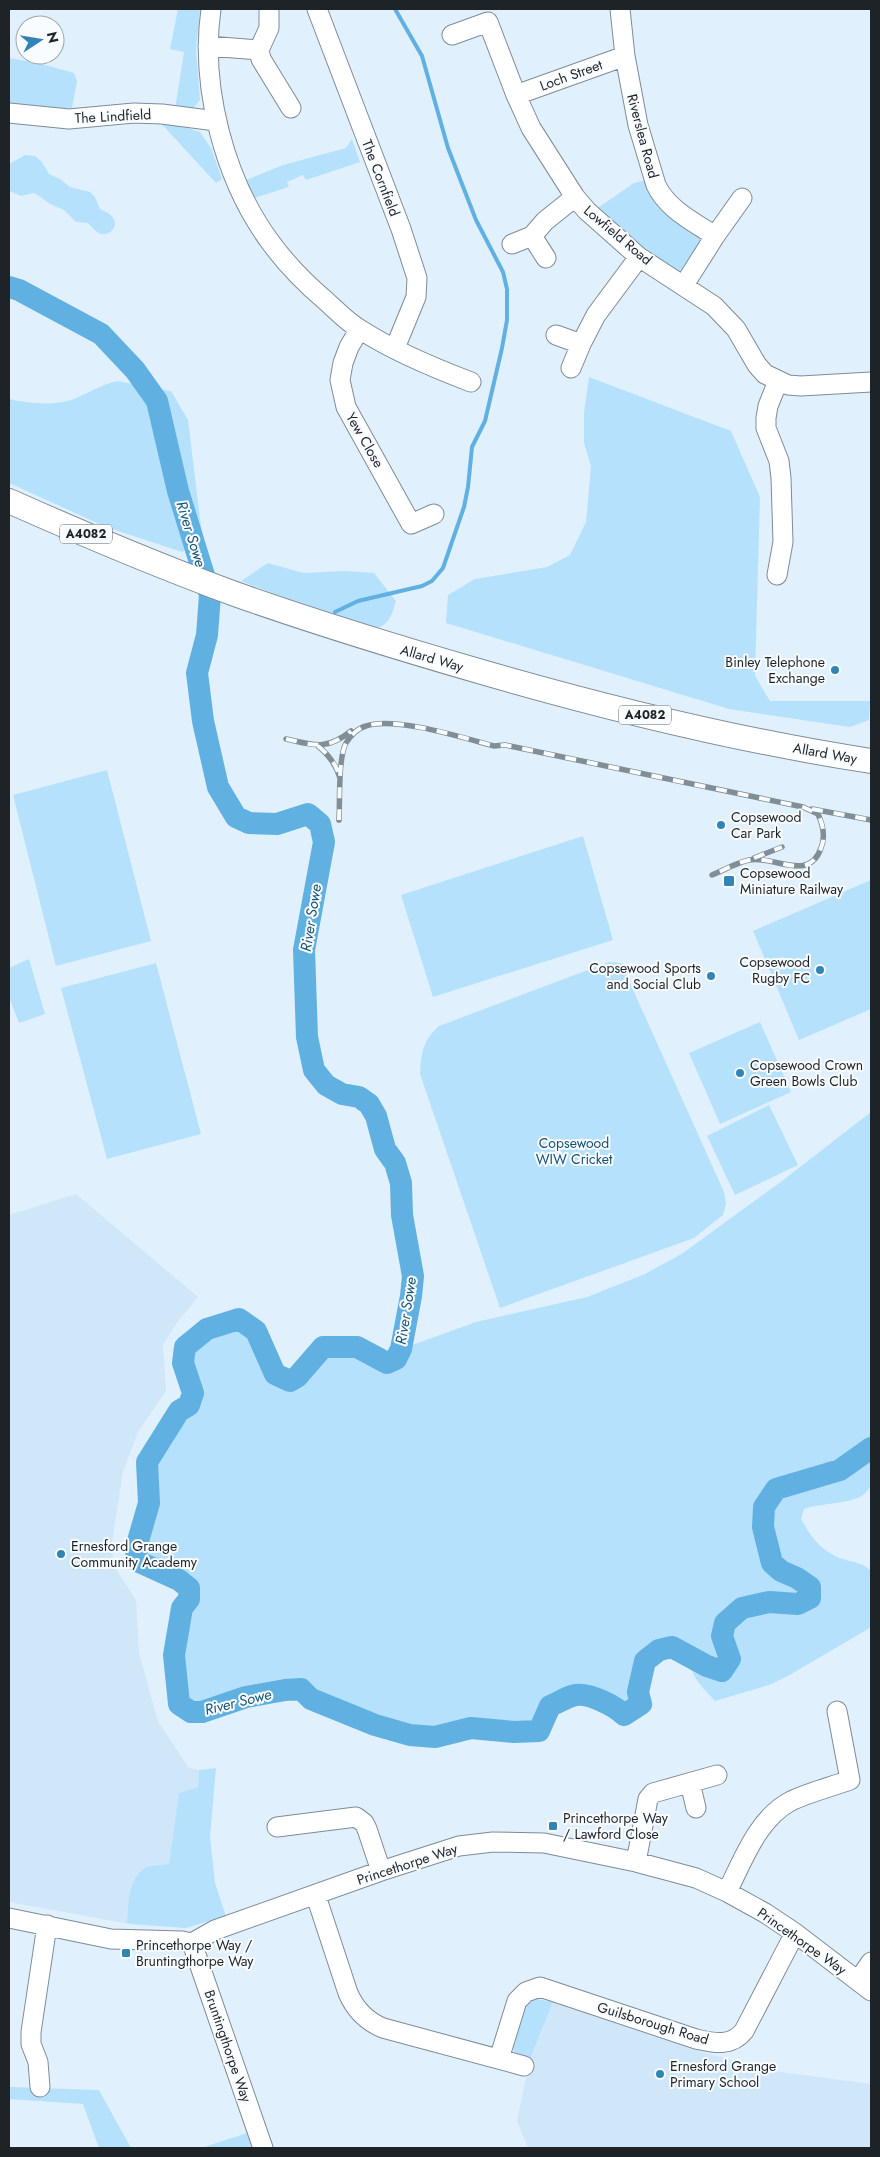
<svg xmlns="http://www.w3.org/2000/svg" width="880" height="2157" font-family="Jost,sans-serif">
<rect width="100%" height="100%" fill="#e0f1fd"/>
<path fill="#cfe7f8" d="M76 1194 198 1297 176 1324 163 1345 166 1391 138 1432 123 1472 112 1542 113 1565 136 1600 139 1653 158 1721 188 1767 199 1770 186 1928 135 1925 9 1902V1215Z
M553 2002 701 2052 781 2072 871 2084V2148H528L517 2121 530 2059Z"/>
<path fill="#b6e1fd" d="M178 9H200L196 50 200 100 190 112 175 109 184 52 170 49Z
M9 58 38 63 74 73 77 81 72 108 58 109 9 105Z
M156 118 200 132 211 148 222 179 216 183Z
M352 139 360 162 306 180 303 175 287 182 289 187 254 198 246 180 283 165 346 148Z
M25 155 35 156 42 162 49 174 60 179 70 187 90 192 95 197 100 209C129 220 109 241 97 232 94 230 91 226 88 223L76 222 64 210 50 204 39 196 34 193 21 196 10 191 9 164Z
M646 180 659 207 701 240 679 273 642 250 596 209 634 183Z
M589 377 731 431 760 497 755 676 770 701H870L869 720 850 727 729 709 446 623 448 595 475 579 547 567 570 555 586 522 591 466 584 443V413Z
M117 381 171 391 188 420 203 543 182 552 106 527 9 483V399C26 403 53 406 71 400 87 394 100 385 117 381Z
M268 563 303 573 345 571 374 573 396 601C390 621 387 628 366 630L241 581Z
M107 770 151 941 56 966 13 795Z
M583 836 613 940 433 997 401 895Z
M871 880V1009L799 1040 753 931Z
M29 959 45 1014 19 1023 9 997V968Z
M609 962 621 963 724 1192 726 1204 723 1215 694 1238 500 1308 420 1074C421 1053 423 1040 439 1026Z
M156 963 201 1134 107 1159 61 988Z
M760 1022 791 1092 720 1124 689 1053Z
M769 1105 798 1165 735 1195 707 1136Z
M871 1112V1486C869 1488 866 1493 863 1495 851 1504 820 1503 804 1509L801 1519C810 1535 818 1547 835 1556 847 1562 862 1561 871 1571V1626L868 1629 788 1676 769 1685 715 1701C708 1693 700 1686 695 1677 690 1668 688 1656 679 1651 669 1644 650 1651 645 1662 639 1673 638 1691 641 1704L624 1715C615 1706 590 1693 576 1695 568 1696 558 1703 550 1706L539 1731 514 1732 471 1728 435 1737 410 1735 375 1725 311 1699 300 1689 285 1690 246 1697 202 1712H191L179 1704 174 1655 182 1608 189 1599V1588L179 1580 137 1561 136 1548 148 1505 147 1462 179 1411 189 1405 193 1393 183 1363 185 1347 207 1329 239 1319 256 1331 275 1373 290 1381 297 1377 323 1347H357L387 1363 396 1359 401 1349 476 1322 587 1297 645 1274 683 1253 782 1181Z
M216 1768 210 1837 215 1883 226 1916 186 1928 127 1923C129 1904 127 1880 145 1868 151 1865 162 1865 169 1864L179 1793 198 1787 199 1770Z
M537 1999 553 2002 530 2059 516 2058 512 2044 527 2002Z
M9 2087 99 2090 131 2148H99L83 2104 9 2099Z
M247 2133 253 2148H201Z"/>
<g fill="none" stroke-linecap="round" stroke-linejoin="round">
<path stroke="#61b0e2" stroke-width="4" d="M335 612 358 601 422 586 432 581 443 568 464 507 468 487 472 447 485 421 502 348 507 320V289L503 272 476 220 448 148 422 56 395 9"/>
<path stroke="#61b0e2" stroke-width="22" d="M9 287 19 290 101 334 135 370 157 401 178 491 210 595 207 635 197 673 203 721 218 787 236 817 249 823 277 824 308 814 320 824 324 842 304 950 307 1037 314 1070 326 1085 342 1094 359 1097 369 1104 376 1116 385 1149 395 1163 401 1183 402 1215 413 1276 411 1296 401 1349 396 1359 387 1363 357 1347H323L297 1377 290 1381 275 1374 256 1331 239 1319 207 1329 185 1347 183 1363 193 1393 189 1405 179 1411 147 1462 149 1503 136 1548 137 1561 179 1580 189 1588V1599L182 1608 174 1655 179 1704 191 1712H202L246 1697 285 1690 301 1689 311 1699 375 1725 410 1735 435 1737 471 1728 514 1732 539 1731 550 1706C558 1703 568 1696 576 1695 590 1693 615 1706 624 1715L641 1704 638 1692 645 1661 659 1650 672 1647 707 1666 722 1671 730 1659 722 1636 725 1623 742 1608 769 1602 798 1604 810 1598V1587L797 1578 781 1571 772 1563 763 1527 764 1507 776 1489 840 1470 871 1448"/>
<g stroke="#7d8c97" stroke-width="21">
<path id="minor" d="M211 9C200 86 224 180 271 243 287 265 306 284 326 301 337 311 348 323 361 330 395 352 434 368 471 382
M317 9 401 229 417 278 416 297 395 348
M620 9 625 56 638 125 656 185C667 209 694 222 715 236
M269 11V28L259 50 261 59 291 108
M452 35 488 22 516 95 531 128 575 197 587 211 639 257 714 306 736 329 757 365 765 374 788 385 801 386 871 382
M208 46 259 50
M516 95 625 56
M9 113 69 119 134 113 162 114 216 121
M532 236 546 258
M512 244 532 236 545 221 575 197
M684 285 715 236 742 198
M359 330 349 347 343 363 340 380 346 407 411 524 434 514
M556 335 581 344
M571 368 581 344 596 315 639 257
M777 575 783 542 781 478 779 461 766 428V418L768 406 778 381
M690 1783 696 1808
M277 1827 356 1817 364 1823 367 1829 381 1871
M636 1862 648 1799 653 1793 717 1775
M727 1892C743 1860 758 1818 791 1801 810 1792 831 1787 850 1780L837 1711
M316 1896 348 1993C355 2009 366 2021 383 2028L524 2066
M9 1918 111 1939 182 1941 192 1943 215 1930 381 1871 459 1846 493 1842 544 1843 636 1862 696 1878 727 1892 765 1913 795 1933 871 1991
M192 1943 263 2148
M858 1981 871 1962
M499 2059 517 2001 526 1992 540 1987 696 2039C714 2043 731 2047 744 2031L795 1933
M40 2087 38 2062 31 2044V2032L47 1925"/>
</g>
<g stroke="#7d8c97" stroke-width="26">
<path id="major" d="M9 501C83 534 159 566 235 594 317 623 399 648 482 672 610 709 740 741 871 761"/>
</g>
<use href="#minor" stroke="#fff" stroke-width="19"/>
<use href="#major" stroke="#fff" stroke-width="24"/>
<g stroke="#828e96" stroke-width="5.5">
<path id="rail" d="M286 739C314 745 326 751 351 731
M318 746C329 755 336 764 340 778
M812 809 871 820
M339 820C340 802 338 758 346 743 350 736 358 728 366 726 395 716 464 738 494 746L505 745 803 807 818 814C823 825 826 836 821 848 809 883 774 855 749 860 736 863 724 870 712 875
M754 858 782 847"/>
</g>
<use href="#rail" stroke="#f9fcff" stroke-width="4" stroke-dasharray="11" stroke-linecap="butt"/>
</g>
<g fill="#3185b5" stroke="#f9fcff" stroke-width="2">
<circle cx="835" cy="670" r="5"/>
<circle cx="721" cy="825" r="5"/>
<rect x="723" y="875" width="12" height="12" rx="2.5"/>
<circle cx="820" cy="970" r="5"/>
<circle cx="711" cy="976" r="5"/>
<circle cx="740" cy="1073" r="5"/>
<circle cx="61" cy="1554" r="5"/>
<rect x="548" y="1821" width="10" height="10" rx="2.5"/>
<rect x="121" y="1948" width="10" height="10" rx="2.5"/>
<circle cx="660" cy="2074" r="5"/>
</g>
<g text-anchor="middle" stroke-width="4" stroke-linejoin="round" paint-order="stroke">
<g fill="#f9fcff" stroke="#5f6468" stroke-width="1">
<rect x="60" y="524.5" width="52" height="19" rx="4"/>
<rect x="619" y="705.5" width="52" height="19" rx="4"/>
</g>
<g font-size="12" font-weight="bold" fill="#1d2327">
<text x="86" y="538">A4082</text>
<text x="645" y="719">A4082</text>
</g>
<g font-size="14" fill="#1d2327" stroke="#f9fcff">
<text transform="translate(571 75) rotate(-20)" y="5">Loch Street</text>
<text transform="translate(113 116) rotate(-3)" y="5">The Lindfield</text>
<text transform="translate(643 136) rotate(75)" y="5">Riverslea Road</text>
<text transform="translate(381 178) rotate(69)" y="5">The Cornfield</text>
<text transform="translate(618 235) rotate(40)" y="5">Lowfield Road</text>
<text transform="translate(365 440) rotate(60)" y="5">Yew Close</text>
<text transform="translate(432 658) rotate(16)" y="5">Allard Way</text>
<text transform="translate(825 753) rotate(10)" y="5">Allard Way</text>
<text transform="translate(407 1864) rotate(-18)" y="5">Princethorpe Way</text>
<text transform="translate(802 1941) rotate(35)" y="5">Princethorpe Way</text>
<text transform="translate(653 2023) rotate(17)" y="5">Guilsborough Road</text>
<text transform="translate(228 2046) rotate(71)" y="5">Bruntingthorpe Way</text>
</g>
<g font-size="14" fill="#1d2327" stroke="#f9fcff" text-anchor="start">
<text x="825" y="667" text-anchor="end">Binley Telephone<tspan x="825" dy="16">Exchange</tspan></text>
<text x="731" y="822">Copsewood<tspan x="731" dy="16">Car Park</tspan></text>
<text x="740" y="878">Copsewood<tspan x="740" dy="16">Miniature Railway</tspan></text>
<text x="810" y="967" text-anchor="end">Copsewood<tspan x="810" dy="16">Rugby FC</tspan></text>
<text x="701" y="973" text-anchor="end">Copsewood Sports<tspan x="701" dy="16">and Social Club</tspan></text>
<text x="750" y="1070">Copsewood Crown<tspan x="750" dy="16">Green Bowls Club</tspan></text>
<text x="71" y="1551">Ernesford Grange<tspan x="71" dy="16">Community Academy</tspan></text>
<text x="563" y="1823">Princethorpe Way<tspan x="563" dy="16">/ Lawford Close</tspan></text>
<text x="136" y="1950">Princethorpe Way /<tspan x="136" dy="16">Bruntingthorpe Way</tspan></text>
<text x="670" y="2071">Ernesford Grange<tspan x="670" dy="16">Primary School</tspan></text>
</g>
<g font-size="14" fill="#145173" stroke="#f9fcff">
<text x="574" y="1148">Copsewood<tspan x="574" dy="16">WIW Cricket</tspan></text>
</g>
<g font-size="15" font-style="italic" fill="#185476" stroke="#f9fcff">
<text transform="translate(191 534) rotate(73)" y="5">River Sowe</text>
<text transform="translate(311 918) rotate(-81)" y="5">River Sowe</text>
<text transform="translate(406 1311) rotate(-81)" y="5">River Sowe</text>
<text transform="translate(238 1702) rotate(-14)" y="5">River Sowe</text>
</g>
</g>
<rect width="880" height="2157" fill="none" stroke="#1d2327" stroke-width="20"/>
<g transform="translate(40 40) rotate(78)"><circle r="24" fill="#f9fcff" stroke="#a1a5a9"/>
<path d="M0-4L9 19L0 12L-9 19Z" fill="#3185b5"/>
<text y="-8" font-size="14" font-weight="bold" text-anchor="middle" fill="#1d2327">N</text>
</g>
</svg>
